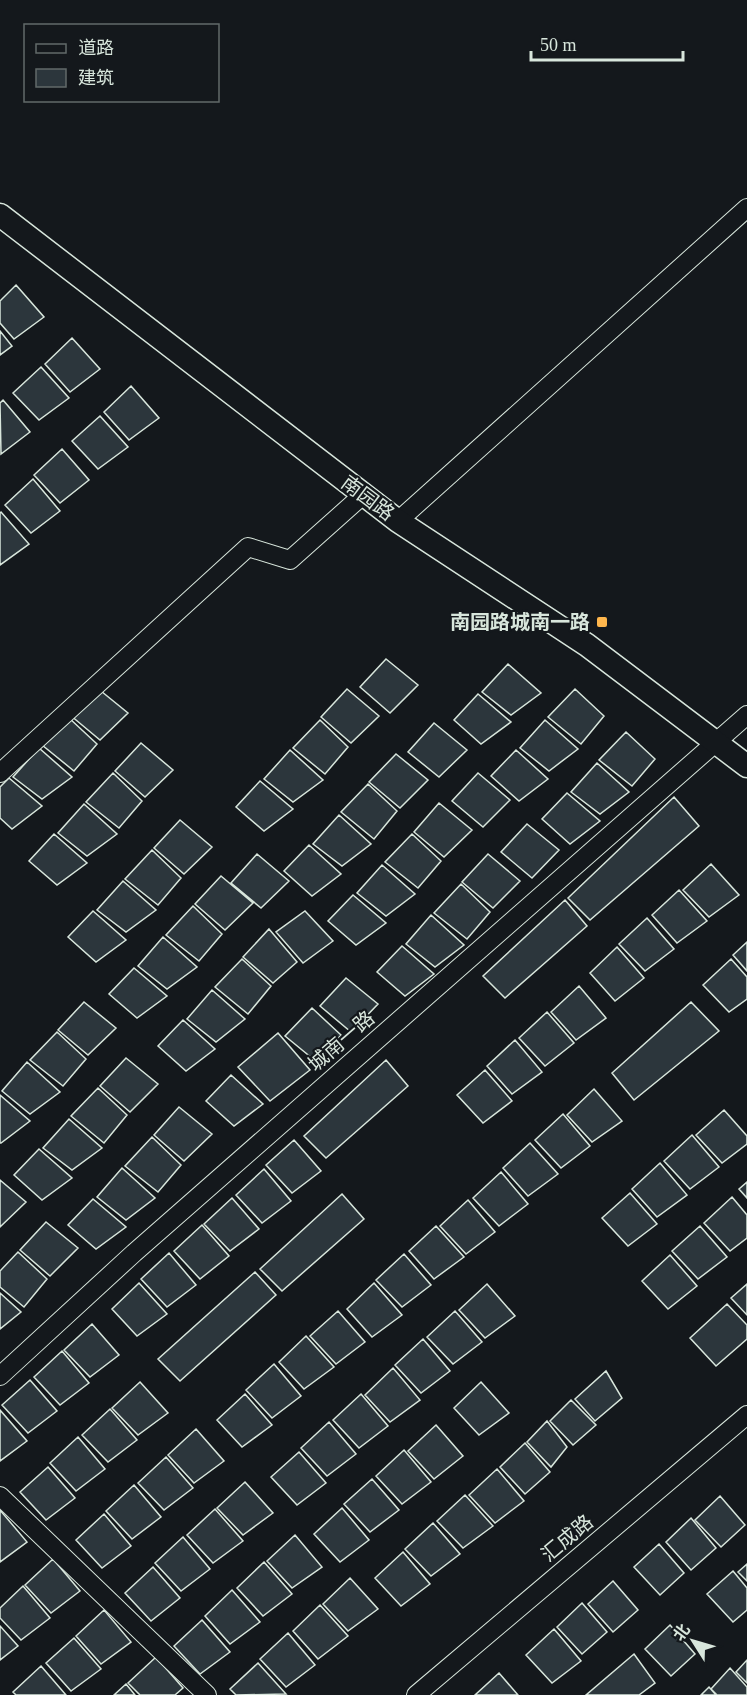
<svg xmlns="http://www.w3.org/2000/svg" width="747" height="1695" font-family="'Times New Roman','Noto Sans SC',serif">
<rect width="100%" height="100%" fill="#14181c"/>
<path fill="#2c363c" stroke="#d8e6dc" stroke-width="1.5" d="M16 285 44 317 14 339 0 323V301Z
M0 331 12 346 0 355Z
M72 338 100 369 70 392 45 364Z
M41 367 69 398 39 420 13 393Z
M131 386 159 418 129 440 104 412Z
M3 400 30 432 1 454 0 403Z
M100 416 128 447 98 469 72 441Z
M62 449 89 480 60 503 34 475Z
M33 479 60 511 31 533 5 505Z
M1 512 29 544 0 565V513Z
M386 659 418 685 390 713 360 687Z
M508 664 541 693 511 715 482 692Z
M96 687 128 713 100 740 70 715Z
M347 689 379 716 351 743 321 717Z
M575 689 604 716 581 744 548 717Z
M478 694 511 722 481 744 454 720Z
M68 717 97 744 74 771 42 745Z
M320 720 348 747 325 774 293 748Z
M545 720 578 749 549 771 520 748Z
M434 723 467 750 439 777 408 752Z
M626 732 655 759 632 786 599 760Z
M141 743 173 770 145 797 115 771Z
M39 748 72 777 42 799 13 777Z
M290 750 323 780 293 802 264 779Z
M516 750 548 779 519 801 491 776Z
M396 754 428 780 400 808 369 782Z
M597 763 629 792 600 814 571 792Z
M113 773 142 801 119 828 86 802Z
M478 773 510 800 483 827 452 801Z
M9 778 42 806 12 829 0 818V787Z
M260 781 293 809 264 831 236 807Z
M368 784 397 811 374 839 341 812Z
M567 793 600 821 570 844 542 819Z
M674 797 699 826 590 920 568 898Z
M439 803 472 830 444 857 414 832Z
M84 804 117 834 87 856 58 833Z
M339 815 371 844 342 866 313 844Z
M180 820 212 847 184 874 154 848Z
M527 824 559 850 532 878 501 852Z
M54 834 87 863 57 885 29 861Z
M412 834 441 861 418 888 385 862Z
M309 845 341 874 312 896 284 871Z
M152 850 181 878 158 905 125 879Z
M257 854 289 881 261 908 231 883Z
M488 854 520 881 493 908 462 882Z
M711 864 739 895 709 917 683 890Z
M382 865 415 894 386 916 357 893Z
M221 876 253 903 225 930 195 904Z
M123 881 156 910 126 932 97 910Z
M461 884 490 912 467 939 434 913Z
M679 890 707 921 677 943 652 915Z
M353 895 386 923 356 945 328 921Z
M565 900 587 926 505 998 483 976Z
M193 906 222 934 199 961 166 935Z
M93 911 126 940 96 962 68 937Z
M305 911 333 941 303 963 276 932Z
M431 915 464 945 435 967 406 944Z
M647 918 674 949 645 971 619 944Z
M269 929 297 962 273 983 243 957Z
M163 937 197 967 167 989 138 966Z
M747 942V971L733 955Z
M402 946 434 974 405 996 377 972Z
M617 947 644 978 615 1001 590 973Z
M242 959 271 986 248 1014 215 987Z
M731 959 747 977V999L729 1012 703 985Z
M134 968 167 996 137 1018 109 994Z
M346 978 378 1004 351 1032 320 1006Z
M579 986 606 1018 576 1040 551 1012Z
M212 990 245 1019 216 1042 187 1019Z
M84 1002 116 1028 88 1055 58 1030Z
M691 1002 719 1031 634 1100 612 1073Z
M312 1008 341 1035 318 1063 285 1036Z
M547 1012 574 1043 545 1066 519 1038Z
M183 1020 215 1049 186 1071 158 1046Z
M57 1032 86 1059 63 1086 30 1060Z
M278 1033 310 1070 270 1101 238 1067Z
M515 1040 542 1072 512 1094 487 1066Z
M126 1058 158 1084 130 1112 100 1086Z
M386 1060 408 1086 326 1158 304 1136Z
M27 1062 60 1092 30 1114 2 1091Z
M485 1070 512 1101 483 1123 457 1095Z
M231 1075 263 1104 234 1126 206 1101Z
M98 1088 127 1115 104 1143 71 1116Z
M594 1089 622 1121 592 1142 567 1115Z
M0 1095 30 1121 1 1143H0Z
M179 1107 212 1134 184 1161 154 1135Z
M724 1110 747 1136V1144L722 1163 696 1135Z
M563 1114 590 1146 561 1168 535 1140Z
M69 1119 102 1148 72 1170 43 1148Z
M692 1135 719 1167 690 1189 664 1161Z
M152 1137 181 1165 158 1192 125 1166Z
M294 1140 321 1171 292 1193 266 1165Z
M530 1143 558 1174 528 1196 503 1168Z
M39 1149 72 1178 42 1200 14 1175Z
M660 1163 687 1195 657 1217 632 1189Z
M122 1168 155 1198 126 1220 97 1197Z
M264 1169 291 1201 262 1223 236 1195Z
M501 1172 528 1204 499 1226 473 1198Z
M0 1180 26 1202 0 1227Z
M747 1182V1198L739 1189Z
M630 1193 657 1224 628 1246 602 1218Z
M342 1194 364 1219 282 1291 260 1269Z
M732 1197 747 1215V1238L730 1251 704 1223Z
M232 1198 259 1229 230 1251 204 1224Z
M93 1199 126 1227 96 1249 68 1225Z
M468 1200 495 1232 466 1254 440 1226Z
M46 1222 78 1248 50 1276 20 1250Z
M202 1225 229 1256 200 1279 174 1251Z
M436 1226 464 1257 434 1279 409 1251Z
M700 1226 727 1257 698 1279 672 1251Z
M18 1252 47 1279 24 1307 0 1287V1271Z
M169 1253 196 1285 167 1307 141 1279Z
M404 1254 431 1285 402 1307 376 1280Z
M670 1255 697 1286 668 1309 642 1281Z
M255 1272 276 1295 180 1381 158 1359Z
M139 1283 167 1314 137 1336 112 1309Z
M374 1283 402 1315 372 1337 347 1309Z
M487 1284 515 1316 485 1338 459 1310Z
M747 1284V1315L731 1298Z
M0 1293 21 1312 0 1329Z
M727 1304 747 1325V1339L716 1366 690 1338Z
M338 1311 365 1342 336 1364 310 1336Z
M455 1311 482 1342 453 1364 427 1337Z
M92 1324 119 1355 90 1377 64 1350Z
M306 1336 334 1367 304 1389 279 1362Z
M423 1339 450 1371 421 1393 395 1365Z
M62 1351 89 1383 60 1405 34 1377Z
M274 1364 301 1396 272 1418 246 1390Z
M393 1368 420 1400 390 1422 365 1395Z
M606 1371 622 1398 595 1421 575 1399Z
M30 1380 57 1411 28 1433 2 1405Z
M140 1382 168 1413 138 1435 112 1408Z
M481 1382 509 1413 479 1435 454 1408Z
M245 1394 272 1425 242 1447 217 1420Z
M361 1394 388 1426 359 1448 333 1420Z
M571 1400 596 1425 573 1445 550 1421Z
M110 1409 137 1440 108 1462 82 1435Z
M0 1410 27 1441 0 1461Z
M547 1421 567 1447 551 1467 527 1442Z
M329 1422 356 1454 327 1476 301 1448Z
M436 1425 463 1456 434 1479 408 1451Z
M196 1429 224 1461 194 1483 168 1455Z
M78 1437 105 1469 76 1491 50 1463Z
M525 1443 550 1472 525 1494 500 1467Z
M404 1450 431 1482 402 1504 376 1476Z
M299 1452 326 1483 297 1505 271 1477Z
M166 1457 193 1488 164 1510 138 1483Z
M48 1467 75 1498 46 1520 20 1492Z
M497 1469 524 1501 495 1523 469 1495Z
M372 1479 399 1510 370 1532 344 1504Z
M245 1482 273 1513 243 1535 217 1508Z
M134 1485 161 1517 132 1539 106 1511Z
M465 1495 493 1526 463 1548 437 1521Z
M720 1496 745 1525 721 1547 695 1520Z
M342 1508 369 1540 340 1562 314 1534Z
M215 1509 243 1541 213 1563 187 1535Z
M0 1510 27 1542 0 1562Z
M104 1514 131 1546 102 1568 76 1540Z
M691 1518 716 1548 691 1570 666 1542Z
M433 1523 460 1554 431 1576 405 1549Z
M295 1535 322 1567 292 1588 267 1561Z
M183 1537 210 1569 181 1591 155 1563Z
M659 1544 684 1573 660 1595 634 1567Z
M403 1552 430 1584 401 1606 375 1578Z
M53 1559 80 1591 51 1613 25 1585Z
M264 1562 292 1594 263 1616 237 1588Z
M747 1564V1581L738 1572Z
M153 1567 180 1598 151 1621 125 1593Z
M733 1571 747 1588V1610L733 1622 707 1594Z
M350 1578 378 1609 348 1631 323 1604Z
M613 1581 638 1610 613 1632 588 1604Z
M23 1586 50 1618 21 1640 0 1618V1608Z
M232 1590 260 1622 230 1644 205 1616Z
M582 1603 607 1632 582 1654 557 1627Z
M320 1605 348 1636 318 1659 293 1631Z
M104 1610 131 1642 101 1664 76 1636Z
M202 1620 230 1652 200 1674 174 1646Z
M670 1625 695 1654 671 1676 645 1649Z
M0 1626 18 1646 0 1660Z
M554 1629 581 1661 552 1683 526 1655Z
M288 1633 315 1665 286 1687 260 1659Z
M74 1638 101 1669 71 1691 46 1663Z
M634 1654 655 1683 639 1695H586Z
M156 1657 183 1688 175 1695H140L128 1683Z
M747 1660V1683L736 1672Z
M258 1663 286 1694 236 1695 230 1689Z
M41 1666 66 1695H16L13 1692Z
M730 1668 747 1687V1695H717L711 1689Z
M499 1673 518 1695H475Z
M126 1684 135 1695H114Z
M709 1687 716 1695H701Z"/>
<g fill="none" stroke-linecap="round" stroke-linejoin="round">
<g stroke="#d8e6dc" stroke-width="20">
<path id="minor" d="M398 521 747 208
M0 773 248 547 290 560 364 494
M0 1376 134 1253 747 715
M0 1496 207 1695
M416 1695 747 1415"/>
</g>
<g stroke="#d8e6dc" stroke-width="25">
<path id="tertiary" d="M0 215 398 521 587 645 747 766"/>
</g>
<use href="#minor" stroke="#14181c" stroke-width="18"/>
<use href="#tertiary" stroke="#14181c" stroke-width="22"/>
</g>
<rect fill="#ffb74d" stroke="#14181c" stroke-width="2" x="596" y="616" width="12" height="12" rx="3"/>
<g text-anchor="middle" stroke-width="4.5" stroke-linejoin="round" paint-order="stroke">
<g font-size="20" fill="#d8e6dc" stroke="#14181c">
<text transform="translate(368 498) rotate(37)" y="7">南园路</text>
<text transform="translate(341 1041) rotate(-41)" y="7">城南一路</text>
<text transform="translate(567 1538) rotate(-40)" y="7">汇成路</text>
</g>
<g font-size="20" font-weight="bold" fill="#d8e6dc" stroke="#14181c" text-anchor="end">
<text x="590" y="629">南园路城南一路</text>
</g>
</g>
<rect x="24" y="24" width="195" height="78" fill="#14181c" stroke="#626a69" stroke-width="1.5"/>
<rect x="36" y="44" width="30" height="9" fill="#14181c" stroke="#626a69" stroke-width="1.5"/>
<text x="78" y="54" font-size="18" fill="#d8e6dc">道路</text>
<rect x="36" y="69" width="30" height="18" fill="#2c363c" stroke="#626a69" stroke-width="1.5"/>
<text x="78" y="84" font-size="18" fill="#d8e6dc">建筑</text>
<g transform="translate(693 1641) rotate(307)" stroke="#14181c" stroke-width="4.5" paint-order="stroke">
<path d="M0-4.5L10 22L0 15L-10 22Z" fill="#d8e6dc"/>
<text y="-9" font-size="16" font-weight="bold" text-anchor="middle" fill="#d8e6dc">北</text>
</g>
<path d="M531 51v9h152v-9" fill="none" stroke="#d8e6dc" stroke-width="3"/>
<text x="540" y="51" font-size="18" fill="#d8e6dc" stroke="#14181c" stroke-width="4.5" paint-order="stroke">50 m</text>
</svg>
